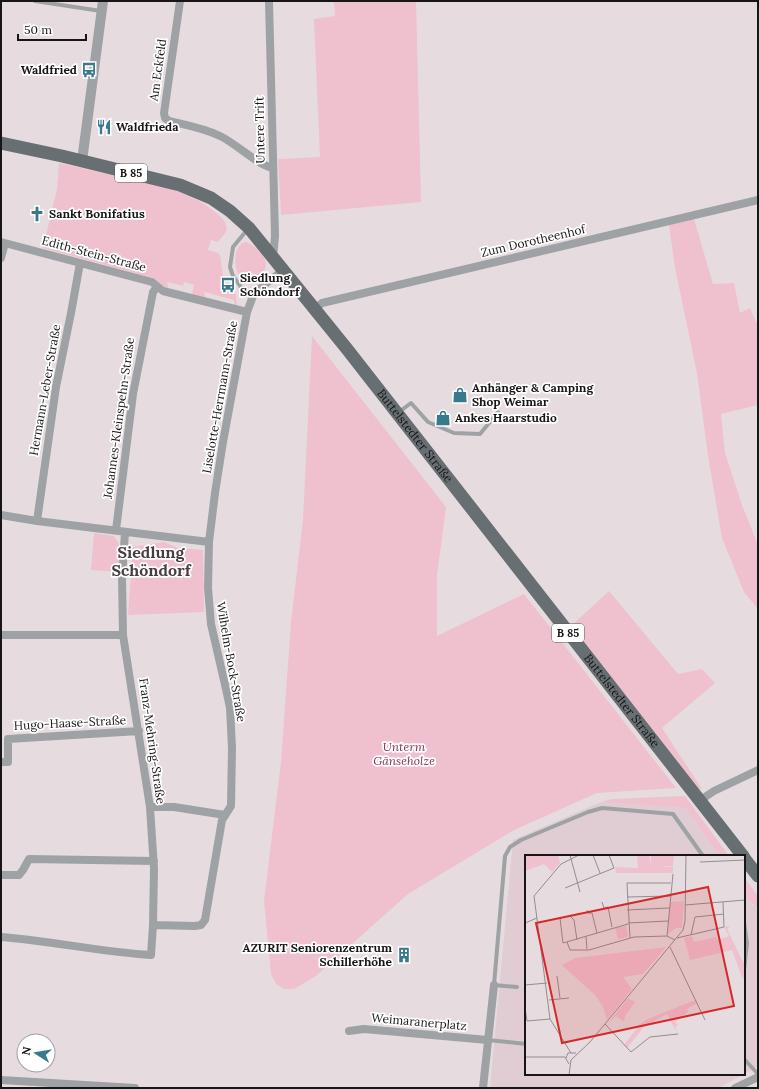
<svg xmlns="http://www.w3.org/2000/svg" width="759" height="1089" font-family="Lora,serif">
<rect width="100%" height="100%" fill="#e6dcdf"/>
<path fill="#e0cdd3" d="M601 802 686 808 719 856H526V1074H744V893L752 905 758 907V1066L744 1074 719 1088H490L513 840Z"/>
<path fill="#efc0ce" d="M334 1H416L421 202 281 215 278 159 320 157 314 19 335 16Z
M59 163 173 189 203 203 219 215 225 222 227 229 226 232 218 242 211 240 208 250 218 253 220 255 223 277 236 295 237 307 235 306 234 300 204 292 206 299 192 295 194 285 184 282 183 286 167 282 168 288 165 287 153 278 43 248 57 189Z
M694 219 713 284 734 283 740 313 750 308 758 326V405L721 414 725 453 742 505 758 545V609L744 592 722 538 708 456 697 373 675 268 669 225Z
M245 242C254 244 267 256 266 266 265 273 255 279 250 283 233 283 230 246 245 242Z
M312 336 446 507 437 576V636L524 594 676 788 597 793 514 830 408 894 316 976 294 989H284L276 984 271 974 264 901 281 762 291 622 303 520Z
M94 533 114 536 119 544V572L91 570Z
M164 542 177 548 203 550 204 612 128 615 133 547Z
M609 591 678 674 702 669 715 683 662 728 702 789H698L571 626Z
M685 796 729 856H719L686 808 601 802 612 799Z
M744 877 758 896V907C743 901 744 890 744 877Z"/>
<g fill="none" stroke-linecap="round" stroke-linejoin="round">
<path stroke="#9ea2a4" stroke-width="4" d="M35 1 101 11
M247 230 233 247 230 267 233 276 241 287 253 296
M399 412 411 403 428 422 454 433 480 434 498 412
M744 922 747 943 744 970
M517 987 494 985 505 856 510 847 521 840 588 812 602 808 673 814 703 856
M488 1040 526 1044
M744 1059 758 1074"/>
<path stroke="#9ea2a4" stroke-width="8" d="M180 1 164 113 165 118 169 121C186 125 204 128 220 136 237 144 257 165 273 168
M269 1 275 236 273 258
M1 242 152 282 163 291 247 312
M1 258 5 243
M315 309 322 303 758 200
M1 515 37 521 209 542
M37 521 56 387 71 313 80 263
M116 530 133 394 153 292 157 287
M1 635H123
M1 762H8V739L139 731
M699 801 714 791 758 770
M150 807H174L225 815
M1 875H19L23 870 29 859 154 861
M153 925 195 926 201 925 205 920 222 820 231 806 232 748 230 708 226 689 211 624 208 588 209 542 215 493 223 442 247 312 253 296 258 290 283 270
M1 937C51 941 101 952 151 955L153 925 154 869 150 807 123 635 122 579 125 532
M349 1031 364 1029 488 1040
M1 1080 135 1088
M483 1088 494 985
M735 1088 758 1077"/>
<path stroke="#9ea2a4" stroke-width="10" d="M82 161 103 1"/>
<g stroke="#676f72" stroke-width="13">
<path id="s1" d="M1 143 62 156 180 185 211 198 230 211 249 228 347 349 743 856"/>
<path d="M744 858 758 876"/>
</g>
</g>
<defs>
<g id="bus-bare" transform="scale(1.2)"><path d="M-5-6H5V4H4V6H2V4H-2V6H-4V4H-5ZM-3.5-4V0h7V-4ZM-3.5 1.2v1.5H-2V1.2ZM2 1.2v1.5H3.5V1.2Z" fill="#39798d" stroke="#fff" stroke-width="2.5" paint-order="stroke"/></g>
<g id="restaurant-bare" transform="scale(1.2)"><path d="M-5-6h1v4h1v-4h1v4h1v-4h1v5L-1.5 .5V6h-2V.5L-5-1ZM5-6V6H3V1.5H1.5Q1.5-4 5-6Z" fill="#39798d" stroke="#fff" stroke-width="2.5" paint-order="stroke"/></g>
<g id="church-bare" transform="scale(1.2)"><path d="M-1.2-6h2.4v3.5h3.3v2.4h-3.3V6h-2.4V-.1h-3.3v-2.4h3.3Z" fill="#39798d" stroke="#fff" stroke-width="2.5" paint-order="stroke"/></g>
<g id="shop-bare" transform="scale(1.2)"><path d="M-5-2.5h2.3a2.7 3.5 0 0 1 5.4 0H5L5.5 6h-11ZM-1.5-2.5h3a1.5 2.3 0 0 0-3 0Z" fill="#39798d" stroke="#fff" stroke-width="2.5" paint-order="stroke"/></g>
<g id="building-bare" transform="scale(1.2)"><path d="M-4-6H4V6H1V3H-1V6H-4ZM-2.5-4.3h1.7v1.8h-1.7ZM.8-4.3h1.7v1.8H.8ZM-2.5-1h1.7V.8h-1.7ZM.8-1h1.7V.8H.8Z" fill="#39798d" stroke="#fff" stroke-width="2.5" paint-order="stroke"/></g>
</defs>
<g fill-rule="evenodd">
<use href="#bus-bare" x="89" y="70"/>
<use href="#restaurant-bare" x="104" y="127"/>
<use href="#church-bare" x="37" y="214"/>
<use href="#bus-bare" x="228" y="285"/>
<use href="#shop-bare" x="460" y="395"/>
<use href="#shop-bare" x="443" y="418"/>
<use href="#building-bare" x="404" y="955"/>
</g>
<g text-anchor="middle" stroke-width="3.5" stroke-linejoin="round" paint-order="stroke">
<g fill="#fff" stroke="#5d5b5c" stroke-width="1">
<rect x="115" y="164" width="32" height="18" rx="3"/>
<rect x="552" y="624" width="32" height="18" rx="3"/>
</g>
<g font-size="11" font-weight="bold" fill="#181516">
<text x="131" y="177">B 85</text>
<text x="568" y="637">B 85</text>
</g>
<g font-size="12" font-weight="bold" fill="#181516" stroke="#fff" text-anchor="start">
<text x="77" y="74" text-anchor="end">Waldfried</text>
<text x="116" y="131">Waldfrieda</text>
<text x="49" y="218">Sankt Bonifatius</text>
<text x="240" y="282">Siedlung<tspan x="240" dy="14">Schöndorf</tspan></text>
<text x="472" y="392">Anhänger &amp; Camping<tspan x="472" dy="14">Shop Weimar</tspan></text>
<text x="455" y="422">Ankes Haarstudio</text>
<text x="392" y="952" text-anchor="end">AZURIT Seniorenzentrum<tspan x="392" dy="14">Schillerhöhe</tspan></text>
</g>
<g font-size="12" fill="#181516" stroke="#fff">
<text transform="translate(158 70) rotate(-82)" y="4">Am Eckfeld</text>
<text transform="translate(260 130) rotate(-91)" y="4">Untere Trift</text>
<text transform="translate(533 241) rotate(-13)" y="4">Zum Dorotheenhof</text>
<text transform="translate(94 254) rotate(15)" y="4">Edith-Stein-Straße</text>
<text transform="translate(45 390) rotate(-80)" y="4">Hermann-Leber-Straße</text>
<text transform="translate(220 397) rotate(-80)" y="4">Liselotte-Herrmann-Straße</text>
<text transform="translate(119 418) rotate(-82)" y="4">Johannes-Kleinspehn-Straße</text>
<text dy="4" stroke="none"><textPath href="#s1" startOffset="532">Buttelstedter Straße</textPath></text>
<text transform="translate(231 662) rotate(80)" y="4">Wilhelm-Bock-Straße</text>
<text dy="4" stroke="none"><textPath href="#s1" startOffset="868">Buttelstedter Straße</textPath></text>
<text transform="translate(70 723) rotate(-3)" y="4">Hugo-Haase-Straße</text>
<text transform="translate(152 741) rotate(82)" y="4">Franz-Mehring-Straße</text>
<text transform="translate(419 1022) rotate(5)" y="4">Weimaranerplatz</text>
</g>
<g font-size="12" font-style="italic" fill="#853253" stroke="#fff">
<text x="404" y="751">Unterm<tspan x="404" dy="14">Gänseholze</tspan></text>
</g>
<g font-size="16" font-weight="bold" fill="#473e41" stroke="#fff">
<text x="151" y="558">Siedlung<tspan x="151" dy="18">Schöndorf</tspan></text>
</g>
</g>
<g transform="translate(525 855)">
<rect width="220" height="220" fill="#e6dcdf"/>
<path d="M0 0H33L35 8 27 17 19 9 0 16ZM112 0H124L126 11V0H149L148 11H133L148 12V18H91L90 13 92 12 113 13ZM159 46 157 73H151L143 79 145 47ZM101 71 103 82 93 84 90 73ZM205 71 202 74 220 111 218 125 207 95 165 105 159 83 167 81 169 87 191 82 192 85 204 81 199 72ZM141 92 118 119 98 122 107 134 82 165 78 152 70 140 37 110 50 103ZM103 143 110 147 100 161 99 167 91 161 82 169ZM170 145 172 148 162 154 163 157 150 167 153 170 150 172 152 178 142 159 118 173 102 193 99 190 115 169 123 164Z" fill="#efc0ce"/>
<path fill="none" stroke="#948c8f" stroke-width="1" d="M45 0 55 37M68 0 75 18M175 7 220 5M40 33 89 13 84 0M102 42 145 41M77 47 79 53 83 52 87 72M160 50 220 45M62 55 63 58H67L72 78M102 55 144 53M45 61 49 65 52 85M35 63 38 88 103 69M0 68 12 63M103 68 143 66M166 80 170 62 199 59M142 81 148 19M61 82 62 94M105 83 102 28H146M152 83 199 72 198 47M42 87 45 95H64L109 82 142 81 150 85M145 92 180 165M32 121 35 143M0 130 22 128M24 145 44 143M0 153 2 166 25 164M80 169 106 197 125 182 153 179M46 198 25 164 9 41 36 9 54 0M0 202H40L44 209M41 203 43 198H51M44 220 46 205 65 187 158 75 160 66 161 0"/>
<path fill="#d62828" fill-opacity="0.15" stroke="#d62828" stroke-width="2" d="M183 32 209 151 37 188 11 68Z"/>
<rect width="220" height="220" fill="none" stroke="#181516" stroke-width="2"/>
</g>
<rect width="759" height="1089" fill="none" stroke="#181516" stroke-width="4"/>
<g transform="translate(36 1053) rotate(282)"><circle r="19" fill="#ffffff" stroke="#a3a1a2"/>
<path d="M0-3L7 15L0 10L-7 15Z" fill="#39798d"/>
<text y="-6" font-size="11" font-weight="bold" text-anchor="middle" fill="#181516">N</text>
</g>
<path d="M18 34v6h68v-6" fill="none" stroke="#181516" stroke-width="2"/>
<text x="24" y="34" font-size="12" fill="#181516" stroke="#ffffff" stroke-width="3" paint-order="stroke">50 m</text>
</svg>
